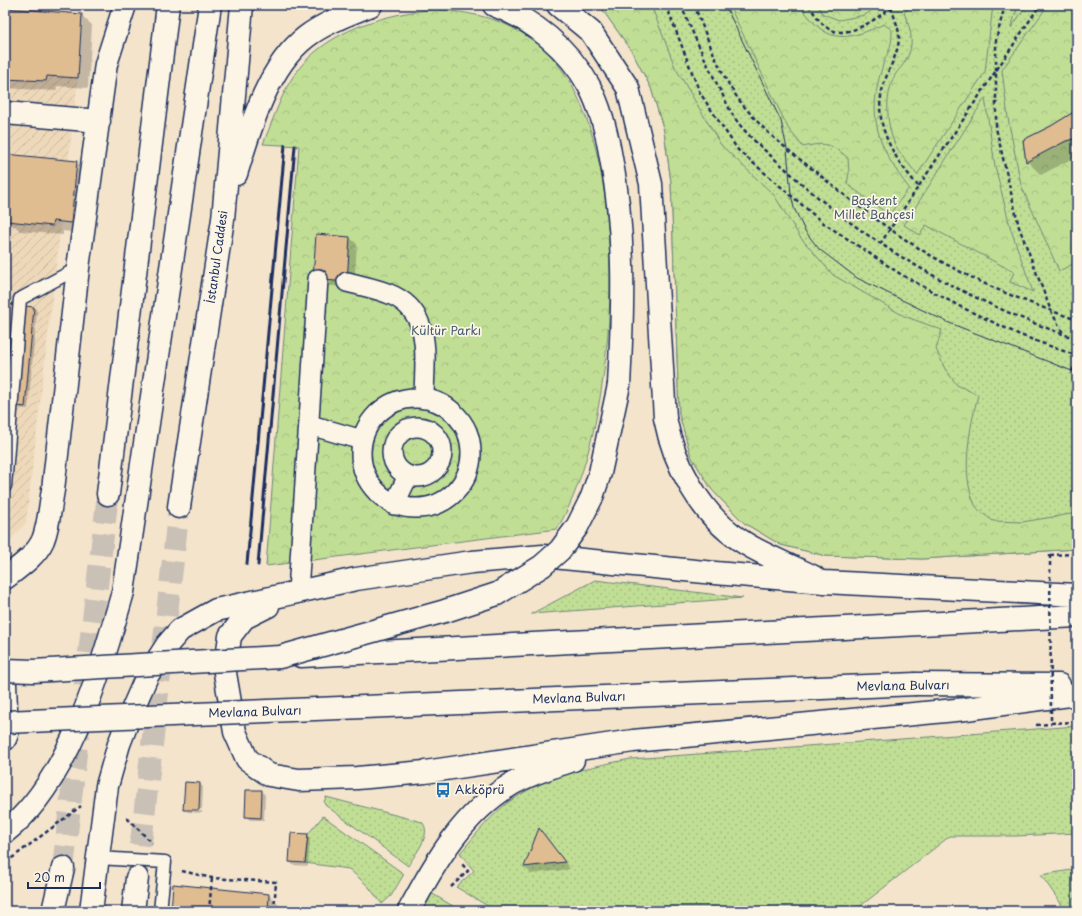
<svg xmlns="http://www.w3.org/2000/svg" width="1082" height="916" font-family="'Playpen Sans',sans-serif">
<defs>
<pattern id="industrial-furrows" width="10" height="10" patternUnits="userSpaceOnUse"><rect width="10" height="10" fill="#eed8ba"/><path d="M-1 1l2-2M0 10L10 0M9 11l2-2" fill="none" stroke="#ccbaa2"/></pattern>
<pattern id="grass-dots" width="8" height="8" patternUnits="userSpaceOnUse"><rect width="8" height="8" fill="#c1de95"/><path d="M2 2h.1M6 6h.1" fill="none" stroke="#a5bf83" stroke-width="1.8" stroke-linecap="round"/></pattern>
<pattern id="forest-crowns" width="20" height="18" patternUnits="userSpaceOnUse"><rect width="20" height="18" fill="#c1de95"/><path d="M2 6a3 3 0 1 1 6 0M12 15a3 3 0 1 1 6 0" fill="none" stroke="#a5bf83"/></pattern>
</defs>
<rect width="100%" height="100%" fill="#f4e4cc"/>
<filter id="ink" filterUnits="userSpaceOnUse"><feTurbulence type="fractalNoise" baseFrequency=".025" numOctaves="2"/><feDisplacementMap in="SourceGraphic" scale="8" xChannelSelector="R" yChannelSelector="G"/><feConvolveMatrix kernelMatrix="1 2 1 2 8 2 1 2 1" color-interpolation-filters="sRGB"/></filter>
<g filter="url(#ink)">
<path fill="url(#industrial-furrows)" d="M5 5 82 14 78 78 26 523 5 545Z"/>
<path fill="url(#grass-dots)" stroke="#6e867a" d="M599 5H1077V549L922 559 826 556 781 545 744 523 712 490 691 456 679 414 671 182 664 131 651 88 631 50Z
M595 580 743 598 531 614Z
M1077 726V833L1016 836H950L854 911H496L456 887 474 871 460 853C476 835 492 813 513 799 550 775 588 767 631 759Z
M326 797 422 822C433 834 415 854 408 866L325 805 324 802Z
M323 816 404 874 391 896 382 904 368 886 349 869 305 863 308 834Z
M1077 869V911H1066L1041 875Z
M431 893 461 911H422Z"/>
<path fill="url(#forest-crowns)" stroke="#6e867a" d="M599 5H651L675 67 721 145 774 195 800 237 833 275 904 316 942 330 936 349 945 369 957 385 978 395C970 427 960 474 975 505 978 511 988 517 993 521L1022 522 1077 513V549L922 559 826 556 781 545 744 523 712 490 691 456 679 414 671 182 664 131 651 88 631 50Z
M729 5H801C804 12 809 17 814 23 836 46 859 35 884 24L892 30C892 51 887 51 882 68 866 118 879 149 909 188L889 215 847 184 849 173 848 158C831 143 824 142 803 147L788 128Z
M818 5H879L865 15 839 20 823 14Z
M911 5H993L985 72 917 175C910 164 898 153 894 142 886 122 885 94 895 75 898 70 903 66 906 60 915 44 911 29 904 13Z
M1018 5H1027L1011 28Z
M1048 5H1077V110L1051 126 1023 140 1026 161 1066 141 1077 138V262L1059 271 1021 185 1008 118 1002 70Z
M428 10C472 10 517 21 549 54 638 145 620 427 557 529L266 566 299 146 263 144C271 125 278 103 288 85 314 36 376 15 428 10Z
M985 98 995 166 1011 230 1033 292 1010 282 1014 272 926 225 920 235 904 225Z"/>
<path fill="#0003" d="M5 9 81 15 92 25 88 88 57 86 56 91 5 88Z
M1077 111V156L1041 175 1027 161 1052 127Z
M5 155 76 162 87 172 81 233 63 231V235L20 231 15 226 5 225Z
M350 238 357 244 354 288 321 285Z
M5 305 34 307 37 311 28 409 5 407Z
M200 784 203 787 202 809H186V811H202V813L188 812 184 809Z
M262 791 265 795 264 820H250L246 816Z
M539 830 546 836 570 869 531 874 525 867Z
M307 835 310 839 308 866 293 865 290 862Z
M174 886 269 895 283 909 282 911H172Z"/>
<path fill="#e0bc91" stroke="#1b2f5e" d="M5 8 82 14 78 78 47 76 46 81 5 79Z
M1077 110V138L1066 141 1026 162 1023 140 1051 126Z
M5 154 77 161 71 223 53 221 52 226 8 221 9 217 5 216Z
M316 234 350 237 347 282 313 279Z
M5 304 34 307 25 407 5 404Z
M185 782 200 783 199 810H183Z
M246 790H262L261 818 245 817Z
M539 828 565 862 524 867Z
M291 833 308 834 305 863 289 862Z
M173 884 269 894 268 911H171Z"/>
<g fill="none" stroke-linecap="round" stroke-linejoin="round">
<path stroke="#c9c0b6" stroke-width="22" stroke-dasharray="22 11" stroke-linecap="butt" d="M85 686 108 494
M63 868 79 728
M137 878 179 507"/>
<g stroke="#1b2f5e" stroke-width="15">
<path id="service" d="M5 486 20 299 78 268
M98 858 165 862 160 911"/>
</g>
<g stroke="#1b2f5e" stroke-width="22">
<path id="pedestrian" d="M347 282C362 286 380 289 394 296 434 316 424 361 424 399
M361 453a55 55 0 1 1 110 0a55 55 0 1 1-110 0Z
M310 425 362 440
M392 452a25 25 0 1 1 50 0a25 25 0 1 1-50 0Z
M394 505 408 476
M298 592 318 279"/>
</g>
<g stroke="#1b2f5e" stroke-width="25">
<path id="minor" d="M5 113 99 121"/>
</g>
<g stroke="#1b2f5e" stroke-width="25">
<path id="trunk" d="M494 5C533 20 569 49 589 86 601 108 607 134 611 158 626 234 623 309 619 385
M558 5 591 32 628 88 651 184 665 418C674 464 700 514 740 540 760 554 792 566 814 577
M236 174C250 129 267 67 306 37 324 23 349 14 371 5
M108 494 168 5
M179 507 223 219 242 5
M5 578C18 568 36 556 43 540 49 525 50 506 53 490L78 268 106 64 125 5
M268 606 244 618 230 636 225 673 235 732 247 759 269 775 299 780 357 778 425 772 633 741 966 709 1077 694
M301 656 1077 616
M5 684 7 734 5 739
M916 684 1059 685
M5 832C70 782 101 668 123 592L210 5
M53 911 63 868
M91 911 107 786 119 744 133 708 147 676 167 645 180 630 216 610 356 579 472 562 543 556 715 573 824 582 1077 595
M133 911 137 878
M409 911C435 862 463 813 512 784 531 773 553 767 573 760"/>
</g>
<path stroke="#1b2f5e" stroke-width="2.5" stroke-dasharray="4 3" stroke-linecap="butt" d="M666 5 700 93 738 150 822 222 902 275 961 307 1020 335 1077 356
M681 5C693 34 706 62 720 90 725 99 729 109 734 117 749 139 771 155 789 172 871 248 972 303 1077 339
M694 5C709 41 722 83 749 112 768 135 793 154 816 172 862 210 909 246 963 273 999 292 1038 306 1077 320
M809 5C814 13 820 24 829 29 848 40 880 17 894 5
M1005 5 996 40V128L1019 227 1051 311 1064 335
M891 8C894 16 898 26 899 34 900 53 887 70 883 87 872 125 895 159 918 186
M880 244 1040 5
M1072 371 1077 363
M1050 555 1077 554
M1051 723 1077 722
M1036 725 1051 724
M127 818 152 843
M5 870 8 861 81 806
M182 871 212 878 276 882 274 911
M451 887 468 871 462 864
M209 911 212 878"/>
<use href="#service" stroke="#fcf5e5" stroke-width="12"/>
<use href="#pedestrian" stroke="#fcf5e5" stroke-width="19"/>
<use href="#minor" stroke="#fcf5e5" stroke-width="22"/>
<use href="#trunk" stroke="#fcf5e5" stroke-width="22"/>
<path stroke="#1b2f5e" stroke-width="1" d="M725 5 781 121 787 149 791 194 794 208 805 231 819 249 857 278 947 322 1077 373"/>
<path stroke="#1b2f5e" stroke-width="3" d="M247 564 285 145
M258 565 295 146"/>
<g stroke="#1b2f5e" stroke-width="25" stroke-linecap="butt">
<path id="trunk-bridge" d="M5 670 33 671 280 657 445 611 497 594 542 566 560 550 577 527 592 497 600 473 619 385
M5 722 916 684"/>
</g>
<path stroke="#1b2f5e" stroke-width="2.5" stroke-dasharray="4 3" stroke-linecap="butt" d="M1050 555 1051 720"/>
<use href="#trunk-bridge" stroke="#fcf5e5" stroke-width="22"/>
</g>
</g>
<defs>
<g id="bus-bare" transform="scale(1.2)"><path d="M-5-6H5V4H4V6H2V4H-2V6H-4V4H-5ZM-3.5-4V0h7V-4ZM-3.5 1.2v1.5H-2V1.2ZM2 1.2v1.5H3.5V1.2Z" fill="#1f6fb2" stroke="#fcf5e5" stroke-width="2.5" paint-order="stroke"/></g>
</defs>
<g fill-rule="evenodd">
<use href="#bus-bare" x="443" y="790"/>
</g>
<g text-anchor="middle" stroke-width="3.5" stroke-linejoin="round" paint-order="stroke">
<g font-size="12" fill="#445b6c" stroke="#fcf5e5">
<text x="874" y="205">Başkent<tspan x="874" dy="14">Millet Bahçesi</tspan></text>
<text x="446" y="335">Kültür Parkı</text>
</g>
<g font-size="12" fill="#1b2f5e" stroke="#fcf5e5">
<text transform="translate(217 257) rotate(-82)" y="4">İstanbul Caddesi</text>
<text transform="translate(903 686) rotate(-1)" y="4">Mevlana Bulvarı</text>
<text transform="translate(579 698) rotate(-2)" y="4">Mevlana Bulvarı</text>
<text transform="translate(255 712) rotate(-2)" y="4">Mevlana Bulvarı</text>
</g>
<g font-size="12" fill="#1b2f5e" stroke="#fcf5e5" text-anchor="start">
<text x="455" y="794">Akköprü</text>
</g>
</g>
<rect width="1082" height="916" fill="none" stroke="#fcf5e5" stroke-width="20"/>
<rect x="10" y="10" width="1062" height="896" fill="none" stroke="#1b2f5e" stroke-width="1.5" filter="url(#ink)"/>
<path d="M28 882v6h72v-6" fill="none" stroke="#1b2f5e" stroke-width="2"/>
<text x="34" y="882" font-size="12" fill="#1b2f5e" stroke="#fcf5e5" stroke-width="3" paint-order="stroke">20 m</text>
</svg>
